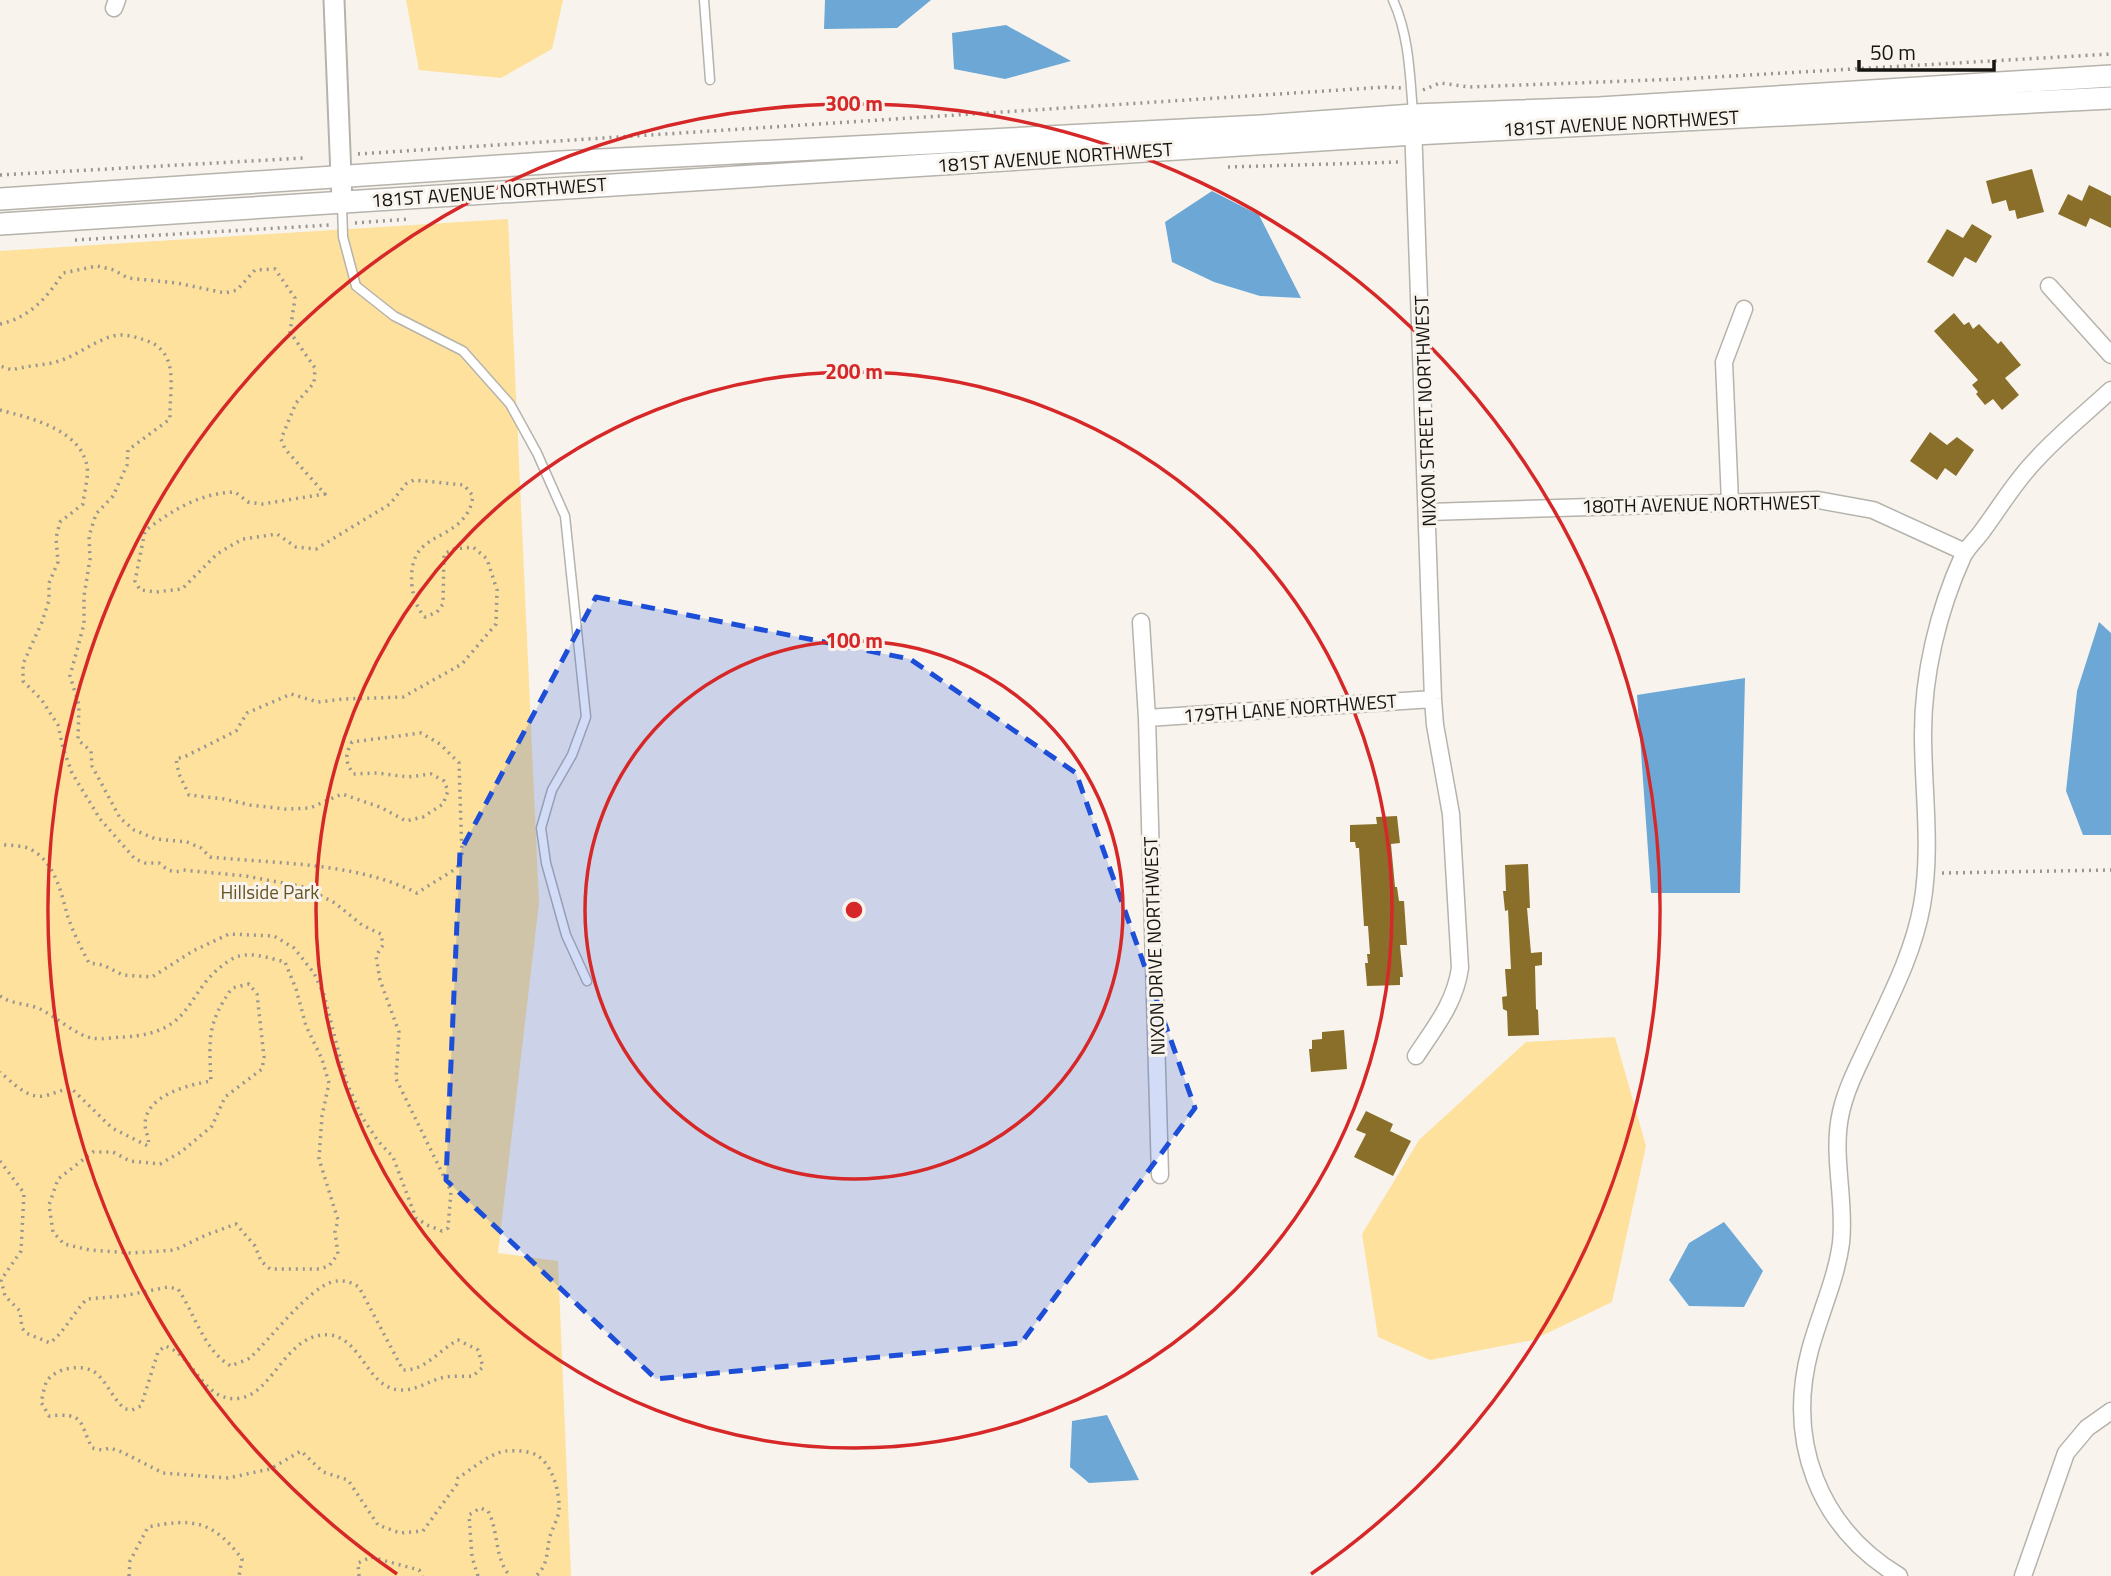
<svg xmlns="http://www.w3.org/2000/svg" width="2111" height="1576" font-family="'Titillium Web',sans-serif">
<rect width="100%" height="100%" fill="#f8f4ed"/>
<path fill="#fde19d" d="M406 0H563L552 49 501 78 419 70Z
M508 219 539 903 498 1253 558 1261 571 1576H0V251Z
M1615 1037 1646 1146 1612 1302 1533 1340 1430 1360 1378 1337 1362 1234 1419 1140 1526 1042Z"/>
<path fill="#6ca7d6" d="M825 0H931L897 28 824 29Z
M1006 25 1071 61 1005 79 954 69 952 33Z
M1212 191 1259 215 1301 298 1260 296 1214 282 1172 262 1165 222Z
M2099 622 2111 633V835H2083L2066 791 2077 691Z
M1745 678 1740 893H1651L1637 695Z
M1724 1222 1763 1271 1744 1307 1689 1306 1669 1280 1689 1243Z
M1107 1415 1139 1480 1089 1483 1070 1467 1072 1421Z"/>
<path fill="#8a6f2b" d="M2032 169 2044 212 2017 219 2015 210 2009 211 2006 200 1992 204 1986 181Z
M2089 185 2111 196V228L2090 218 2086 227 2058 214 2068 194 2082 201Z
M1972 224 1992 236 1976 263 1965 257 1953 277 1927 262 1947 229 1963 238Z
M1954 313 1964 325 1969 322 1973 329 1979 324 1998 344 2001 341 2021 365 2005 378 2019 395 2002 410 1993 399 1985 405 1976 394 1978 392 1972 385 1978 380 1934 331Z
M1930 432 1947 445 1957 437 1974 450 1956 476 1945 468 1937 480 1910 461Z
M1397 816 1400 843 1391 844 1395 887H1397L1399 901H1404L1407 945H1400L1403 977H1400V985L1367 986 1365 963H1368L1367 954H1370L1368 926H1364L1359 848H1356L1355 842H1350V825L1377 824 1376 817Z
M1528 864 1530 908H1527L1531 953 1542 952V965L1535 966 1536 1009 1538 1010 1539 1035 1508 1036 1507 1011 1503 1009 1502 997 1507 996 1505 969H1511L1508 910 1505 911 1503 891H1506L1505 865Z
M1344 1030 1347 1069 1311 1072 1309 1049H1312V1040L1322 1039V1032Z
M1366 1111 1393 1124 1390 1131 1411 1141 1393 1176 1354 1157 1366 1134 1356 1130Z"/>
<g fill="none" stroke-linecap="round" stroke-linejoin="round">
<g stroke="#b6b3ac" stroke-width="11">
<path id="service" d="M704 0 710 80
M1393 0C1409 35 1410 75 1413 114
M342 205 343 237 356 286 394 316 463 351 510 404 537 453 565 516 586 717 572 755 552 790 541 828 546 863 566 935 587 981"/>
</g>
<g stroke="#b6b3ac" stroke-width="19">
<path id="minor" d="M114 8 117 0
M1413 124 1433 699 1435 725 1451 814 1460 968C1455 1003 1435 1027 1416 1056
M2049 286 2111 355
M1730 502 1724 362 1744 309
M1428 512 1818 500 1873 510 1965 552
M1141 622 1147 718 1160 1175
M1147 718 1433 699
M1899 1576C1818 1527 1786 1441 1810 1350 1820 1313 1836 1280 1841 1243 1846 1200 1831 1155 1841 1112 1846 1090 1856 1070 1865 1051 1887 1003 1913 956 1922 905 1932 848 1923 791 1923 734 1923 674 1938 611 1963 556 1968 546 1977 539 1983 530 2000 507 2014 483 2034 462 2057 436 2085 414 2111 390
M2023 1576 2066 1453 2087 1428 2111 1411"/>
</g>
<g stroke="#b6b3ac" stroke-width="23">
<path id="tertiary" d="M334 0 342 202"/>
</g>
<g stroke="#b6b3ac" stroke-width="24">
<path id="secondary" d="M0 199 561 162 1261 126 1413 115 1599 108 2111 76
M0 224 1414 134 2111 98"/>
</g>
<path stroke="#999691" stroke-width="3.5" stroke-dasharray="2 5" stroke-linecap="butt" d="M1423 90 1440 83 1469 87 1680 79 2111 54
M358 154 1386 87 1401 88
M1228 167 1399 162
M0 175 304 158
M355 223 410 219
M75 240 330 225
M0 324C29 318 48 297 63 273L97 266 114 270 128 278 177 283 225 293 237 290 255 270 275 269 295 298 290 332 315 368 314 383 296 403 281 439 285 449 325 494 262 504 248 502 235 492C200 493 172 510 145 531L135 581 140 590 156 592 182 589 217 554 232 545 243 539 277 534 296 547 316 549 390 504 406 484 414 480 464 485 473 496C472 501 471 507 468 512 448 545 407 531 412 587 414 598 417 609 425 617L437 612 443 604 444 554 454 549 473 547 487 559 497 590 496 624 462 664 403 697 344 699 318 702 291 694 247 713 236 731 186 756 176 759 179 774 189 795 224 799 250 805 285 809 310 808 342 794 380 807 406 821 423 817 443 804 448 791 444 781 431 774 408 777 377 773 353 774C346 762 344 756 352 742L421 733 440 744 459 763 462 857 457 868 417 893C355 862 278 864 210 857L201 848 187 842 156 839 134 830 120 818 92 766 91 751 78 740 79 705 70 676 84 624V596L90 559 89 536 96 514 113 496 127 465 128 450 170 419C169 388 181 352 145 340 135 337 124 333 113 336 94 341 78 355 59 361 44 366 27 365 12 370L0 366
M0 410C30 418 80 429 87 466 89 477 84 492 83 504L60 522 56 538 58 562 49 583V600L42 622 23 664V681L41 699 58 725 63 748 72 773 100 819 135 859 145 863H159C167 870 173 874 183 870L246 876 304 887 335 903 362 925 381 934 383 945 376 956 380 980 399 1032 396 1079 451 1191 448 1228 442 1231 427 1225 416 1218 393 1157 378 1141 362 1117 346 1081 324 995 314 973 294 948 274 936 229 934 193 951 152 977 123 975 103 965 89 963C81 948 73 932 68 917 61 893 56 864 32 850 24 845 10 846 0 844
M1942 873 2111 870
M0 996C13 1005 27 1003 40 1009 55 1016 77 1036 92 1038 101 1040 114 1037 124 1037 199 1033 183 988 232 959 247 950 269 958 285 962L296 989 306 1026 322 1059 329 1083 322 1116 319 1159 338 1220 335 1232 338 1254 329 1266 319 1269H270L261 1261 255 1246 236 1224 206 1235 175 1250 132 1253 90 1250 64 1244 53 1232 49 1205 58 1179 93 1152H113L130 1161 160 1164 181 1152 212 1126 225 1097 262 1069 264 1057 257 994 249 984 232 988C207 1024 209 1038 211 1081 188 1085 146 1095 145 1124 145 1132 150 1138 148 1146L112 1128 72 1089C61 1089 54 1094 44 1096 27 1099 12 1082 0 1072
M0 1161 24 1193 21 1251 1 1280 5 1296 20 1311 22 1328 26 1333 50 1343C66 1330 73 1313 87 1299L123 1296 168 1287 178 1289C195 1314 204 1351 231 1366 237 1363 246 1361 251 1357 270 1339 308 1289 332 1282 342 1279 351 1282 359 1287L403 1370C425 1371 439 1350 458 1340L478 1350 483 1367 473 1376C463 1377 450 1375 441 1378 427 1382 415 1391 400 1390 367 1388 362 1339 330 1335 287 1331 274 1392 241 1398 203 1405 195 1355 165 1346L158 1352 141 1406 132 1410 125 1409C113 1399 108 1384 97 1374 85 1363 56 1367 47 1381 44 1386 43 1396 41 1402L49 1416C85 1412 79 1422 92 1448L102 1450 110 1448 122 1452 163 1473 228 1478 270 1469 301 1451 323 1472 348 1480 378 1525 400 1533 423 1531 457 1484 458 1478C472 1469 490 1453 506 1451 515 1450 531 1451 538 1456 553 1466 560 1493 559 1510 558 1519 553 1527 550 1536 546 1552 549 1564 536 1576
M129 1576 130 1561 148 1527C192 1518 213 1520 242 1559L239 1576
M359 1576 358 1563 371 1557 419 1570 423 1576
M478 1576 472 1557 469 1515 480 1508 488 1511C499 1531 494 1558 510 1576"/>
<use href="#service" stroke="#fff" stroke-width="8"/>
<use href="#minor" stroke="#fff" stroke-width="16"/>
<use href="#tertiary" stroke="#fff" stroke-width="19"/>
<use href="#secondary" stroke="#fff" stroke-width="21"/>
</g>
<path fill="#1d4ed8" fill-opacity="0.2" stroke="#1d4ed8" stroke-width="5" stroke-dasharray="14 9" stroke-linejoin="round" d="M596 597 910 659 1076 773 1195 1108 1021 1343 656 1379 446 1180 460 852Z"/>
<g fill="none" stroke="#d62828" stroke-width="3.5">
<circle cx="854" cy="910" r="269"/>
<circle cx="854" cy="910" r="538"/>
<path d="M397 1574A806 806 0 1 1 1311 1574"/>
</g>
<g text-anchor="middle" stroke-width="6" stroke-linejoin="round" paint-order="stroke">
<g font-size="19" fill="#151411" stroke="#f8f4ed">
<text transform="translate(1621 123) rotate(-3)" y="7">181ST AVENUE NORTHWEST</text>
<text transform="translate(1055 157) rotate(-4)" y="7">181ST AVENUE NORTHWEST</text>
<text transform="translate(489 192) rotate(-4)" y="7">181ST AVENUE NORTHWEST</text>
<text transform="translate(1425 411) rotate(-92)" y="7">NIXON STREET NORTHWEST</text>
<text transform="translate(1701 504) rotate(-1)" y="7">180TH AVENUE NORTHWEST</text>
<text transform="translate(1290 708) rotate(-4)" y="7">179TH LANE NORTHWEST</text>
<text transform="translate(1154 946) rotate(-92)" y="7">NIXON DRIVE NORTHWEST</text>
</g>
<g font-size="19" fill="#685421" stroke="#f8f4ed">
<text x="270" y="899">Hillside Park</text>
</g>
</g>
<circle cx="854" cy="910" r="10" fill="#d62828" stroke="#f8f4ed" stroke-width="3.5"/>
<g font-size="21" text-anchor="middle" font-weight="bold" fill="#d62828" stroke="#f8f4ed" stroke-width="6" stroke-linejoin="round" paint-order="stroke">
<text x="854" y="111">300 m</text>
<text x="854" y="379">200 m</text>
<text x="854" y="648">100 m</text>
</g>
<path d="M1859 60v10h135v-10" fill="none" stroke="#151411" stroke-width="3.5"/>
<text x="1870" y="60" font-size="21" fill="#151411" stroke="#f8f4ed" stroke-width="5" paint-order="stroke">50 m</text>
</svg>
